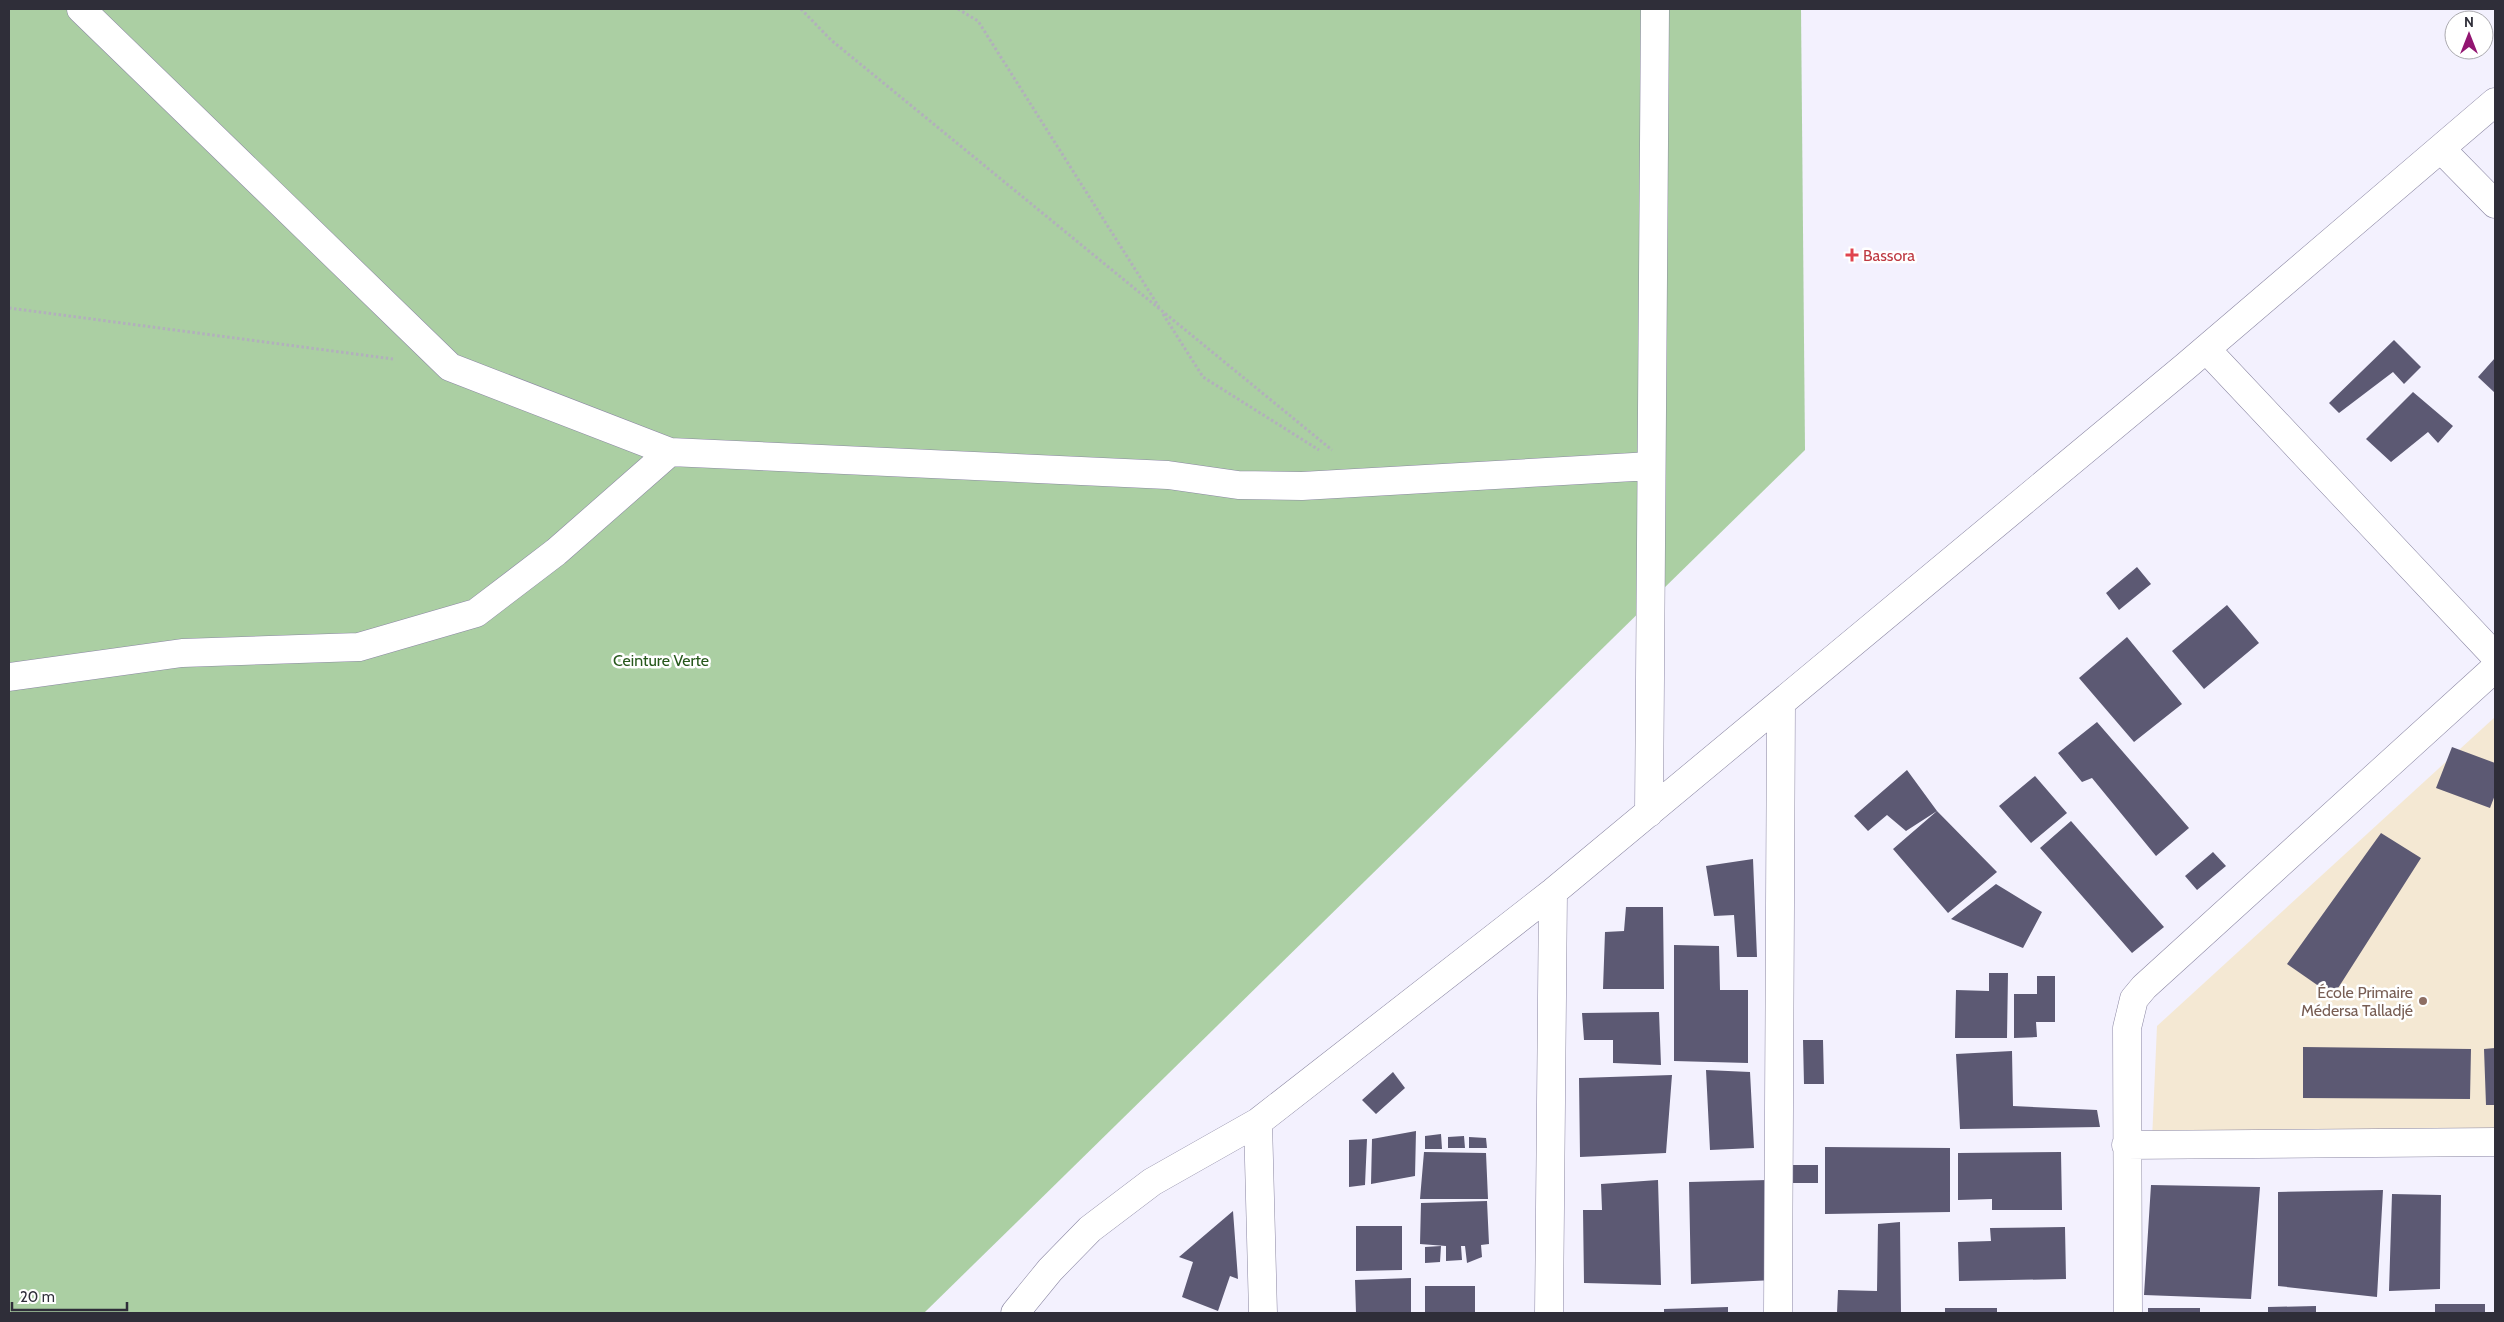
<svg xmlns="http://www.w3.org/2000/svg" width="2504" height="1322" font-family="Cabin,sans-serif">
<rect width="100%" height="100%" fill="#f3f1fe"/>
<path fill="#f4e8d3" d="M2495 717V1140H2152L2157 1026Z"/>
<path fill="#abcfa3" d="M9 9H1801L1805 450 924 1313H9Z"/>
<path fill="#5c5973" d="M2394 340 2421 367 2404 384 2393 372 2339 413 2329 403Z
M2495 358V393L2478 377Z
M2413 392 2453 426 2438 443 2428 432 2391 462 2366 439Z
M2137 567 2151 584 2119 610 2106 593Z
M2227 605 2259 643 2204 689 2172 651Z
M2127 637 2182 704 2134 742 2079 678Z
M2097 722 2189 828 2156 856 2092 778 2082 782 2058 753Z
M2452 747 2495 763V795L2490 808 2436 788Z
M1907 770 1937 811 1906 831 1887 815 1868 831 1854 816Z
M2035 776 2067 813 2031 843 1999 806Z
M1937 811 1997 872 1948 913 1893 849Z
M2071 821 2164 927 2132 953 2040 848Z
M2381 833 2421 858 2333 996 2287 964Z
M2213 852 2226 866 2197 890 2185 876Z
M1753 859 1757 957H1737L1734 915 1714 916 1706 866Z
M1996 884 2042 912 2023 948 1951 919Z
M1626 907H1663L1664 989H1603L1605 932 1624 931Z
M1674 945 1719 946 1720 990H1748V1063L1674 1061Z
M1989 973H2008L2007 1038H1955L1956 990 1989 991Z
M2037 976H2055V1022H2036L2037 1037 2014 1038V994H2037Z
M1659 1012 1661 1065 1613 1063V1040H1584L1582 1013Z
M1803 1040H1823L1824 1084H1804Z
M2303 1047 2471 1049 2470 1099 2303 1098Z
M2495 1048V1105H2486L2484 1049Z
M2012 1051 2013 1106 2097 1110 2100 1127 1960 1129 1956 1054Z
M1706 1070 1750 1072 1754 1148 1710 1150Z
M1393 1072 1405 1088 1376 1114 1362 1100Z
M1672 1075 1666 1153 1580 1157 1579 1078Z
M1416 1131 1415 1176 1371 1184 1372 1139Z
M1441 1134 1442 1149H1425V1136Z
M1464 1136 1465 1148H1448V1137Z
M1469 1137 1486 1138 1487 1148H1469Z
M1367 1139 1365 1185 1349 1187V1140Z
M1825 1147 1950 1148V1212L1825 1214Z
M1424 1152 1486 1153 1488 1199H1420Z
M2061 1152 2062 1210H1992V1199L1958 1200V1153Z
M1786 1165H1818V1183H1786Z
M1658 1180 1661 1285 1584 1283 1583 1210H1602L1601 1184Z
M1768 1180 1774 1280 1691 1284 1689 1182Z
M2151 1185 2260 1187 2251 1299 2144 1295Z
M2383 1190 2377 1297 2278 1286V1192Z
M2392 1194 2441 1195 2440 1289 2389 1291Z
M1487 1201 1489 1244 1481 1245 1482 1257 1467 1263 1465 1246H1461L1462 1260 1446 1261V1246L1420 1244 1421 1203Z
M1233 1211 1238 1279 1230 1276 1218 1311 1182 1297 1193 1262 1179 1257Z
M1900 1222 1901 1313H1837L1838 1290 1877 1291 1878 1224Z
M1356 1226H1402V1270L1356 1271Z
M2065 1227 2066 1279 1959 1281 1958 1242 1991 1241 1990 1228Z
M1441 1246 1440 1262 1425 1263V1247Z
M1411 1278V1313H1356L1355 1280Z
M1425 1286H1475V1313H1425Z
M2435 1304H2485V1313H2435Z
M2316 1306V1313H2268V1307Z
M1728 1307V1313H1664V1309Z
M1945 1308H1997V1313H1945Z
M2148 1308H2200V1313H2148Z"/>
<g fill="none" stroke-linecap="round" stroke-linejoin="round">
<g stroke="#8b87a3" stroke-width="29">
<path id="street" d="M81 9 450 367 670 452 1168 475 1238 485 1302 486 1651 466
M2441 149 2495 204
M2206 349 2495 656
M9 677 182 653 359 647 476 613 556 552 670 452
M1649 813 1655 9
M1258 1122 1263 1313
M2126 1145 2495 1142
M1015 1313 1050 1270 1090 1229 1152 1182 1258 1122 1553 892 2186 366 2495 102
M1549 1313 1553 892
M1778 1313 1781 703
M2128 1313 2127 1028 2134 999 2144 987 2495 668"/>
</g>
<path stroke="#b2b0bc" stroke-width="3" stroke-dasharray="2.5 2.5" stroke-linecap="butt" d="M801 9 831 40 1332 450
M958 9 978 21 1159 307
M9 308 393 359
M1163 314 1203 377 1319 450"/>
<use href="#street" stroke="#fff" stroke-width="28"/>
</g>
<path fill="#e0444e" stroke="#fff" stroke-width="2" d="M1849.5 247.5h5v5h5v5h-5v5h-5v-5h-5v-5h5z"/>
<circle fill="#8d6e63" stroke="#fff" stroke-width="2" cx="2423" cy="1001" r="5"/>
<g text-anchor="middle" stroke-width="5" stroke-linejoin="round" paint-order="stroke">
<g font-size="16" fill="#be3a42" stroke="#fff" text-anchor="start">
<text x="1863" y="261">Bassora</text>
</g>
<g font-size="16" fill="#27581c" stroke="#fff">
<text x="661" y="666">Ceinture Verte</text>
</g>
<g font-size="16" fill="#785e54" stroke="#fff" text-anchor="end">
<text x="2413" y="998">École Primaire<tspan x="2413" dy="18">Médersa Talladjé</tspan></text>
</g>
</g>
<rect width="2504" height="1322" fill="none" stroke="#2f2e39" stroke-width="20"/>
<g transform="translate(2469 35)"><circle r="24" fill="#ffffff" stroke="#acabb0"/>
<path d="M0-4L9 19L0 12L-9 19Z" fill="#921571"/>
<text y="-8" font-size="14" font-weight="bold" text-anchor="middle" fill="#2f2e39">N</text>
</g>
<path d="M12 1302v8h115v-8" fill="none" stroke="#2f2e39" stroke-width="2.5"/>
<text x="20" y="1302" font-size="15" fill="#2f2e39" stroke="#ffffff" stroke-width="4" paint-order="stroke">20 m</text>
</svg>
